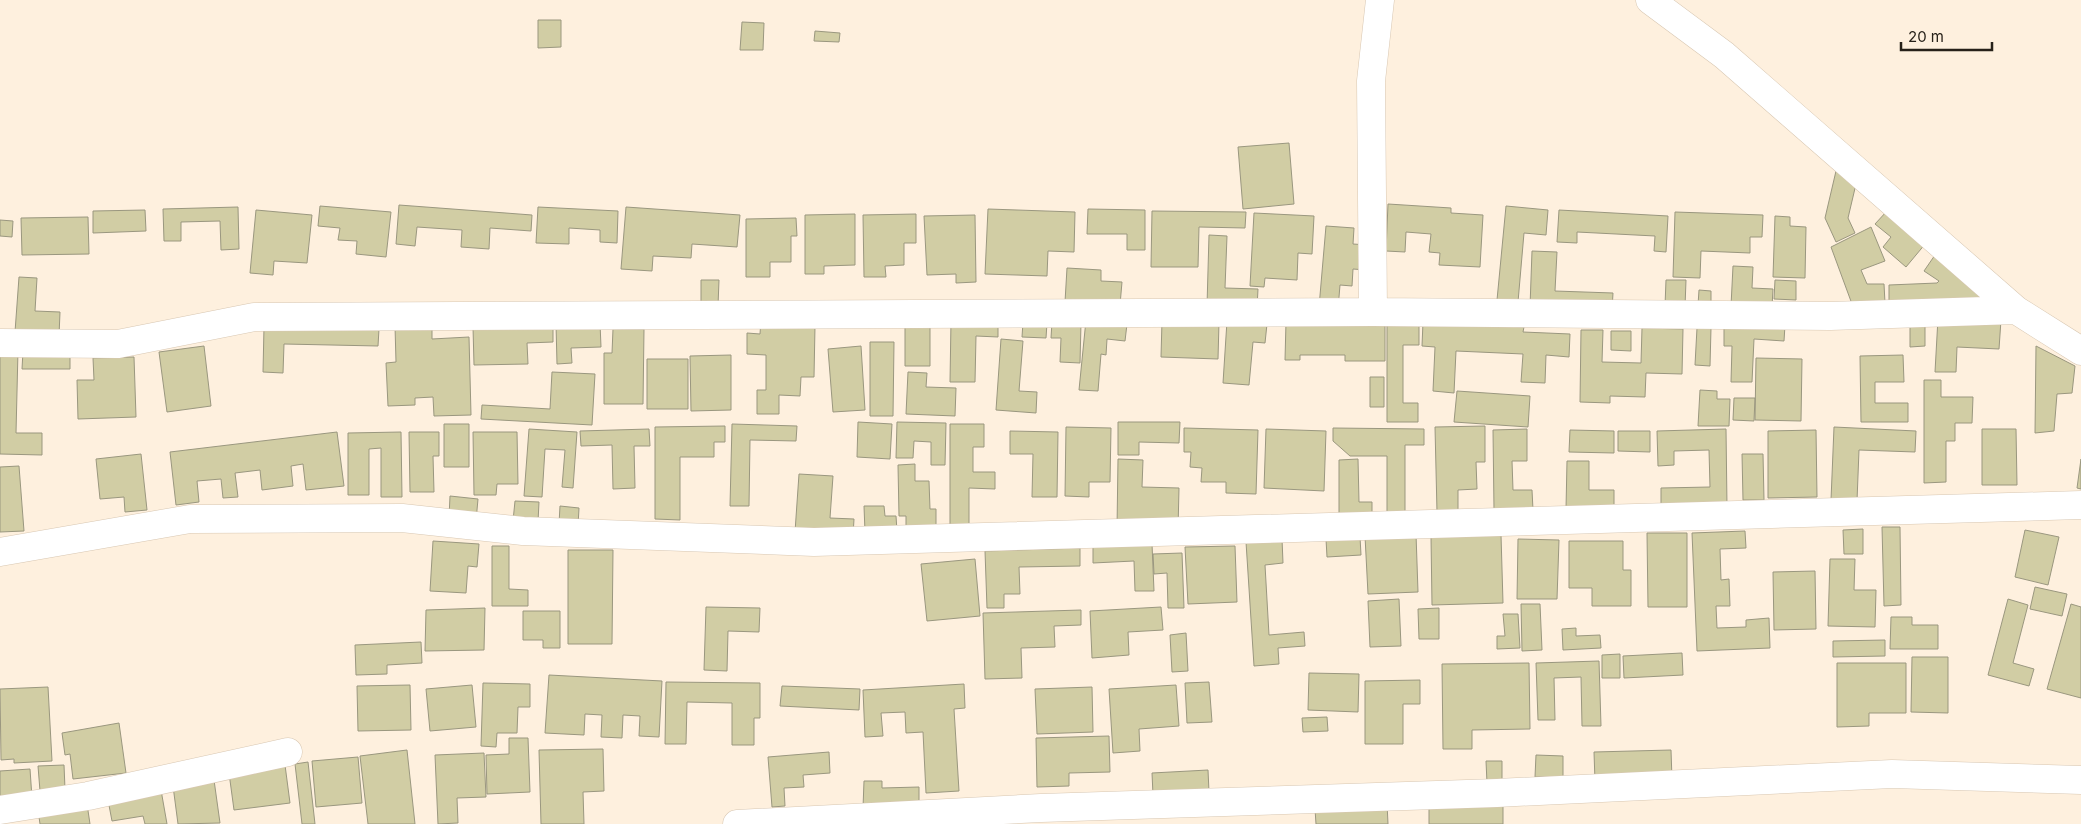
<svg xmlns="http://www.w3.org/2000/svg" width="2081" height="824" font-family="Inter,sans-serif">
<rect width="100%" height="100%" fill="#fef0de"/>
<path fill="#d1cda4" stroke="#9a977f" d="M538 20H561V47L538 48Z
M742 22 764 23 763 50H740Z
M815 31 840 33 839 42 814 41Z
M1289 143 1294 204 1243 209 1238 147Z
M1836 171 1856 184 1848 218 1855 233 1836 242 1825 218Z
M1388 204 1451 208V213L1483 215 1480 267 1439 265 1440 253 1429 252 1431 234 1406 232 1405 252 1386 251Z
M399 205 532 215 531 231 490 228 489 249 461 247 462 230 417 227 415 246 396 244Z
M320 206 391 212 386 257 356 254 357 241 338 240 340 228 318 226Z
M1506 206 1548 210 1546 235 1524 233 1518 302 1497 300Z
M238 207 239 249 221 250 220 221 181 222V241H164L163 209Z
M538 207 618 211 617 243 600 242V230L569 228V244L536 243Z
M626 207 740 215 737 247 692 244 691 258 653 256 652 271 621 269Z
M988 209 1075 212 1074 252 1048 251 1047 276 985 274Z
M1088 209 1145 210V250H1127V234H1087Z
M145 210 146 231 93 233V211Z
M256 210 312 215 307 263 274 261 273 275 250 273Z
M1559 210 1668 216 1666 252 1654 251 1655 236 1577 232V243L1557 242Z
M1152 211 1246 212 1245 228 1199 227 1198 267H1151Z
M1887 211 1926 243 1906 267 1883 247 1891 237 1875 224Z
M1675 212 1763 215 1762 237H1750V253L1701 251 1700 278 1673 277Z
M1254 213 1314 216 1312 254 1298 253 1297 280 1265 278 1264 287 1250 286Z
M855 214V265L824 266V274H805V215Z
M916 214V243H904V265L885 266 886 277H864L863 215Z
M975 215 976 282 956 283V274L927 275 924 216Z
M1775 216 1790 217V226L1806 227 1805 278 1773 277Z
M88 217 89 254 22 255 21 218Z
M796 218 797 236H791V262H770V277H746V219Z
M0 220 13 221 12 237 0 236Z
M1326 226 1354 228 1353 244 1368 245 1366 270 1353 269 1352 286 1340 285 1338 309 1319 307Z
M1871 227 1885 261 1861 270 1867 284H1884L1885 303 1852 304 1831 247Z
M1209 235 1227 236 1225 288 1258 289 1257 308 1207 306Z
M1532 251 1557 252 1555 291 1613 293 1612 310 1530 307Z
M1935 255 1988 293 1981 302 1889 304V285L1937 283 1939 281 1924 271Z
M1733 266 1753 267 1752 288 1773 289 1772 307 1731 306Z
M1067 268 1101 270V281L1122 282 1120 305 1065 302Z
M19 277 37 278 35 311 60 312 59 336 15 332Z
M701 280H719L718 306H701Z
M1666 280H1686L1685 307 1665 306Z
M1775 280 1796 281V300L1774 299Z
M1699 290 1711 291V306L1698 305Z
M1938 318 2001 320 1999 349 1957 347 1956 372H1935Z
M761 319 815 326 814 377H801L800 396 779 395V414H757V390H766V355L747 354V333L760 334Z
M1086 320 1127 324 1125 341 1107 339 1106 355 1101 354 1098 391 1079 390Z
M951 321 998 323V337L976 336 975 382H950Z
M1162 321 1219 322 1218 359 1161 357Z
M1227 321 1267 324 1265 343 1253 342 1249 385 1223 383Z
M1910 321H1925V346L1910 347Z
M1023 322 1047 323 1046 338 1022 337Z
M1052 322 1081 323 1080 363 1060 362 1061 338H1051Z
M1286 322 1385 323V361H1345V355H1300V360H1285Z
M1387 322H1419V345H1403V403H1418V422H1387Z
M1423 322 1524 327 1523 332 1570 334 1569 357 1546 355 1545 383 1521 382 1523 354 1456 351 1454 393 1433 391 1435 347 1422 346Z
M1724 322 1785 325 1784 341 1754 339 1752 382H1731L1732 346H1724Z
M600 323 601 347 571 348 572 363 557 364 556 324Z
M553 324V342L527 343 528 364 474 365 473 327Z
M432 325V339L469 337 471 415 434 416 433 397 415 398V405L388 406 386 363 396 362 395 326Z
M930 325V366H905V326Z
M264 327 379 329 378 346 284 344 283 373 263 372Z
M1642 328 1683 329 1682 374 1646 373 1645 397 1610 396V403L1580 402 1581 330H1603L1602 362 1641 363Z
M1697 328H1711L1710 366 1695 365Z
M613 329H644L643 404H604V353H612Z
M1611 331H1631V351L1611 350Z
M1001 339 1023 341 1019 391 1037 392 1036 413 996 410Z
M870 342H894L893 416H870Z
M204 346 211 406 167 412 159 352Z
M861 346 865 410 833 412 828 349Z
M2036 346 2075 366 2072 393 2057 394 2054 431 2035 433Z
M0 350H18L16 433H42V455L0 454Z
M23 351H70V369H22Z
M731 355V410L691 411 690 356Z
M1903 355 1904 382H1875V403H1908V422H1861L1860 356Z
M134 357 136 417 78 419 77 380H94L93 358Z
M1756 358 1802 359 1801 421 1755 420Z
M647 359H688V409H647Z
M552 372 595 374 592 425 481 419 482 405 550 409Z
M908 372 927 373 926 387 956 388 955 416 906 414Z
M1370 377H1384V407H1370Z
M1924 380H1941V397H1973L1972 423H1955V441H1946V482L1924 483Z
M1700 390 1717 391V399H1730L1729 426H1698Z
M1457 391 1530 396 1528 427 1454 422Z
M1734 398H1755L1754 421 1733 420Z
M858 422 892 424 890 459 857 457Z
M897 422 946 423 945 465H931V442L914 441 913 458H896Z
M1118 422H1180L1179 443 1139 442V455H1118Z
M444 424H469V467H444Z
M732 424 797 426 796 441 750 440 749 506H730Z
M950 424H984V447H973V472H995V489L969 488V533H950Z
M725 426V442H714V457H680V520L655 519V427Z
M1485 426V462H1476L1477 489 1458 490V512H1437L1435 427Z
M1066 427 1111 428 1110 482H1089V497L1065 496Z
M1834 427 1916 431 1915 452 1859 450 1857 501 1831 500Z
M1184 428 1258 430 1256 494 1226 493V482H1201L1202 468 1190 467 1191 452H1184Z
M1333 428 1424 429V445H1405V517H1387V456H1350L1333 441Z
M529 429 577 432 573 488 562 487 565 450 545 449 542 497 524 496Z
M649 429 650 446H634L635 488 613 489 612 445 581 446 580 431Z
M1266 429 1326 431 1324 491 1264 488Z
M1527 429V461H1512L1513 490H1532L1533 510H1494L1493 430Z
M1726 429 1727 507 1661 509V488L1710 487 1709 450 1674 451V465L1658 466 1657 431Z
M1982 429H2016L2017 485H1982Z
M1570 430 1614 431V453L1569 452Z
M1816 430 1817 497 1768 498V431Z
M1010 431 1058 432 1057 497H1032L1033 454H1010Z
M1618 431H1650V452L1618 451Z
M337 432 344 486 306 490 303 464 291 466 293 486 262 490 260 470 235 473 238 497 223 498 221 479 197 481 199 502 176 505 170 452Z
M401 432 402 497H381V448L369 449V495H348V433Z
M409 432H439V456H433L434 492H410Z
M473 432H517L518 484H497L496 495H474Z
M141 454 147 510 125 512 124 497 100 499 96 459Z
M1742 454H1763L1764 500H1743Z
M1118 459 1143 460 1142 487 1179 488 1178 530 1117 529Z
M1358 459 1359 502H1372V521L1339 522V460Z
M2081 459V489L2077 488Z
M1567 461H1589V490H1614V509H1566Z
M915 464V481H929L930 509H936V530H906V516H899L898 465Z
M19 466 24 531 0 532V467Z
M799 474 833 476 830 518 854 519 853 536 795 532Z
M450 496 478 499 476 521 449 518Z
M515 501 539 502 538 522 513 521Z
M560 506 579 508 578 526 559 524Z
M864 506H884L885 516H896L897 531 865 532Z
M1882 527H1900L1901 605 1884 606Z
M1863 529V554H1844L1843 530Z
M2025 530 2059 537 2048 585 2015 577Z
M1745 531 1746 548 1720 549 1721 580 1729 579 1730 606H1716L1717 628 1746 627V620L1769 618 1770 648 1697 651 1692 533Z
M1647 533H1687V607H1648Z
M1416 534 1418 592 1368 594 1365 536Z
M1501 535 1503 603 1432 605 1431 537Z
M1360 537 1361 555 1327 557 1326 539Z
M1282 539 1283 563 1265 565 1269 635 1304 632 1305 646 1278 648 1279 664 1254 666 1246 542Z
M1518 539 1559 540 1557 599H1517Z
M433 541 479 544 477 567 468 566 466 593 430 591Z
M1569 541H1623V570H1631V606H1592V588H1569Z
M1152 544 1154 591H1135L1134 561 1093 563V547Z
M492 546H509V589L528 590V606H492Z
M1235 546 1237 602 1188 604 1185 547Z
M1080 548V566L1019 567 1020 594H1004V608H987L985 551Z
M568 550H613L612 644H568Z
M1182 553 1184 608H1168L1167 573 1154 574 1153 554Z
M975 559 980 616 927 621 921 564Z
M1830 559H1855L1854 590H1876L1875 627 1828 626Z
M1815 571 1816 629 1774 630 1773 572Z
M2035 587 2067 594 2062 616 2030 609Z
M1399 599 1401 646 1370 647 1368 601Z
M2008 599 2028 605 2013 663 2034 669 2029 686 1988 675Z
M1521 604H1540L1542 650 1522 651Z
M2071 604 2081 607V698L2047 689Z
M706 607 760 608 759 632 728 631 727 671 704 670Z
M1161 607 1163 630 1128 632 1129 655 1092 658 1090 611Z
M485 608 484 650 425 651 426 610Z
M1439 608V639H1419L1418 609Z
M1081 610V625L1054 626 1055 647 1021 648 1022 678 985 679 983 613Z
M523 611H560V648H543V640H523Z
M1503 614H1518L1520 648 1497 649V636H1505Z
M1891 617H1912V625H1938V649H1890Z
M1576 628V636L1600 635 1601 648 1563 650 1562 629Z
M1186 633 1188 671 1172 672 1170 635Z
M1885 640V656L1833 657V641Z
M421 642 422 663 387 665V674L356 675 355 645Z
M1682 653 1683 675 1624 678 1623 656Z
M1620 654V678H1602V655Z
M1912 657H1948V713L1911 712Z
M1599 661 1601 726H1582L1581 677 1554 678 1555 720H1538L1536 663Z
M1529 663 1530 729 1472 730V749H1443L1442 664Z
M1837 663H1906V713H1869V726L1837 727Z
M1309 673 1359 674 1358 712 1308 710Z
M549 675 662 681 659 737 639 736 640 716 623 715 622 738 601 737 602 715 585 714 584 735 545 733Z
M1420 680V704H1403V744H1365V681Z
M666 682 760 683V718H754V745H732V703L687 702 686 744H665Z
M1209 682 1212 722 1187 723 1185 683Z
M483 683 530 684V707H518L517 733H497L496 747 481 746Z
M964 684 965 708 954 709 959 791 926 793 923 732 906 733 905 712 881 713 883 736 865 737 863 690Z
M410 685 411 730 358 731 357 686Z
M472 685 476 727 430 731 426 689Z
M1176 685 1179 726 1139 729 1140 751 1113 753 1109 689Z
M782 686 860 689 859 710 780 706Z
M48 687 52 761 14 763V759L1 760 0 689Z
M1092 687 1093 732 1037 734 1035 689Z
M1327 717 1328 731 1303 732 1302 718Z
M119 723 126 773 73 779 70 754 65 755 62 733Z
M1109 736 1110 772 1069 773V786L1037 787 1036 738Z
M509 738H528L530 792 487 794 486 755 509 754Z
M603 749 604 791 583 792 584 824H541L539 750Z
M407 750 415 824H368L360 756Z
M1671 750 1672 779 1595 781 1594 752Z
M829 752 830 773 803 775 804 787 784 788 785 806 772 807 768 757Z
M484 753 486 797 457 798 458 823 438 824 435 755Z
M1536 755 1563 756V777H1535Z
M358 757 362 803 316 807 312 761Z
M1486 761H1502V782L1487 783Z
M308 762 315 824H302L295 764Z
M64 765 65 789 40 791 38 766Z
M285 765 290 803 234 810 229 773Z
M30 769 32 798 0 799V771Z
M1208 770 1209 792 1153 795 1152 773Z
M214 780 220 823 178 824 173 786Z
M864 781H882V788L919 787V808H863Z
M161 790 167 824H145L143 816 112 821 108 800Z
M1429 800H1503V824H1429Z
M1387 803 1388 824H1316L1315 809Z
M87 804 90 824H40L38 810Z"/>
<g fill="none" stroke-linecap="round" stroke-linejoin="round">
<g stroke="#d8c7b2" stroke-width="29">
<path id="minor" d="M1650 0 1724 55 2016 310 2081 351
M1373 312 1371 81 1380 0
M0 343 118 344 254 317 1373 312 1830 316 2016 310
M0 552 190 519 402 518 523 531 814 542 2081 505
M0 810 88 796 288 752
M737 824 1041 808 1497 793 1892 774 2081 780"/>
</g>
<use href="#minor" stroke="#fff" stroke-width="28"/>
</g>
<path d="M1901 42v8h91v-8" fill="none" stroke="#272119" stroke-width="2.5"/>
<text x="1908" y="42" font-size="15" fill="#272119" stroke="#fef0de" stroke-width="4" paint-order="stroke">20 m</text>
</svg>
